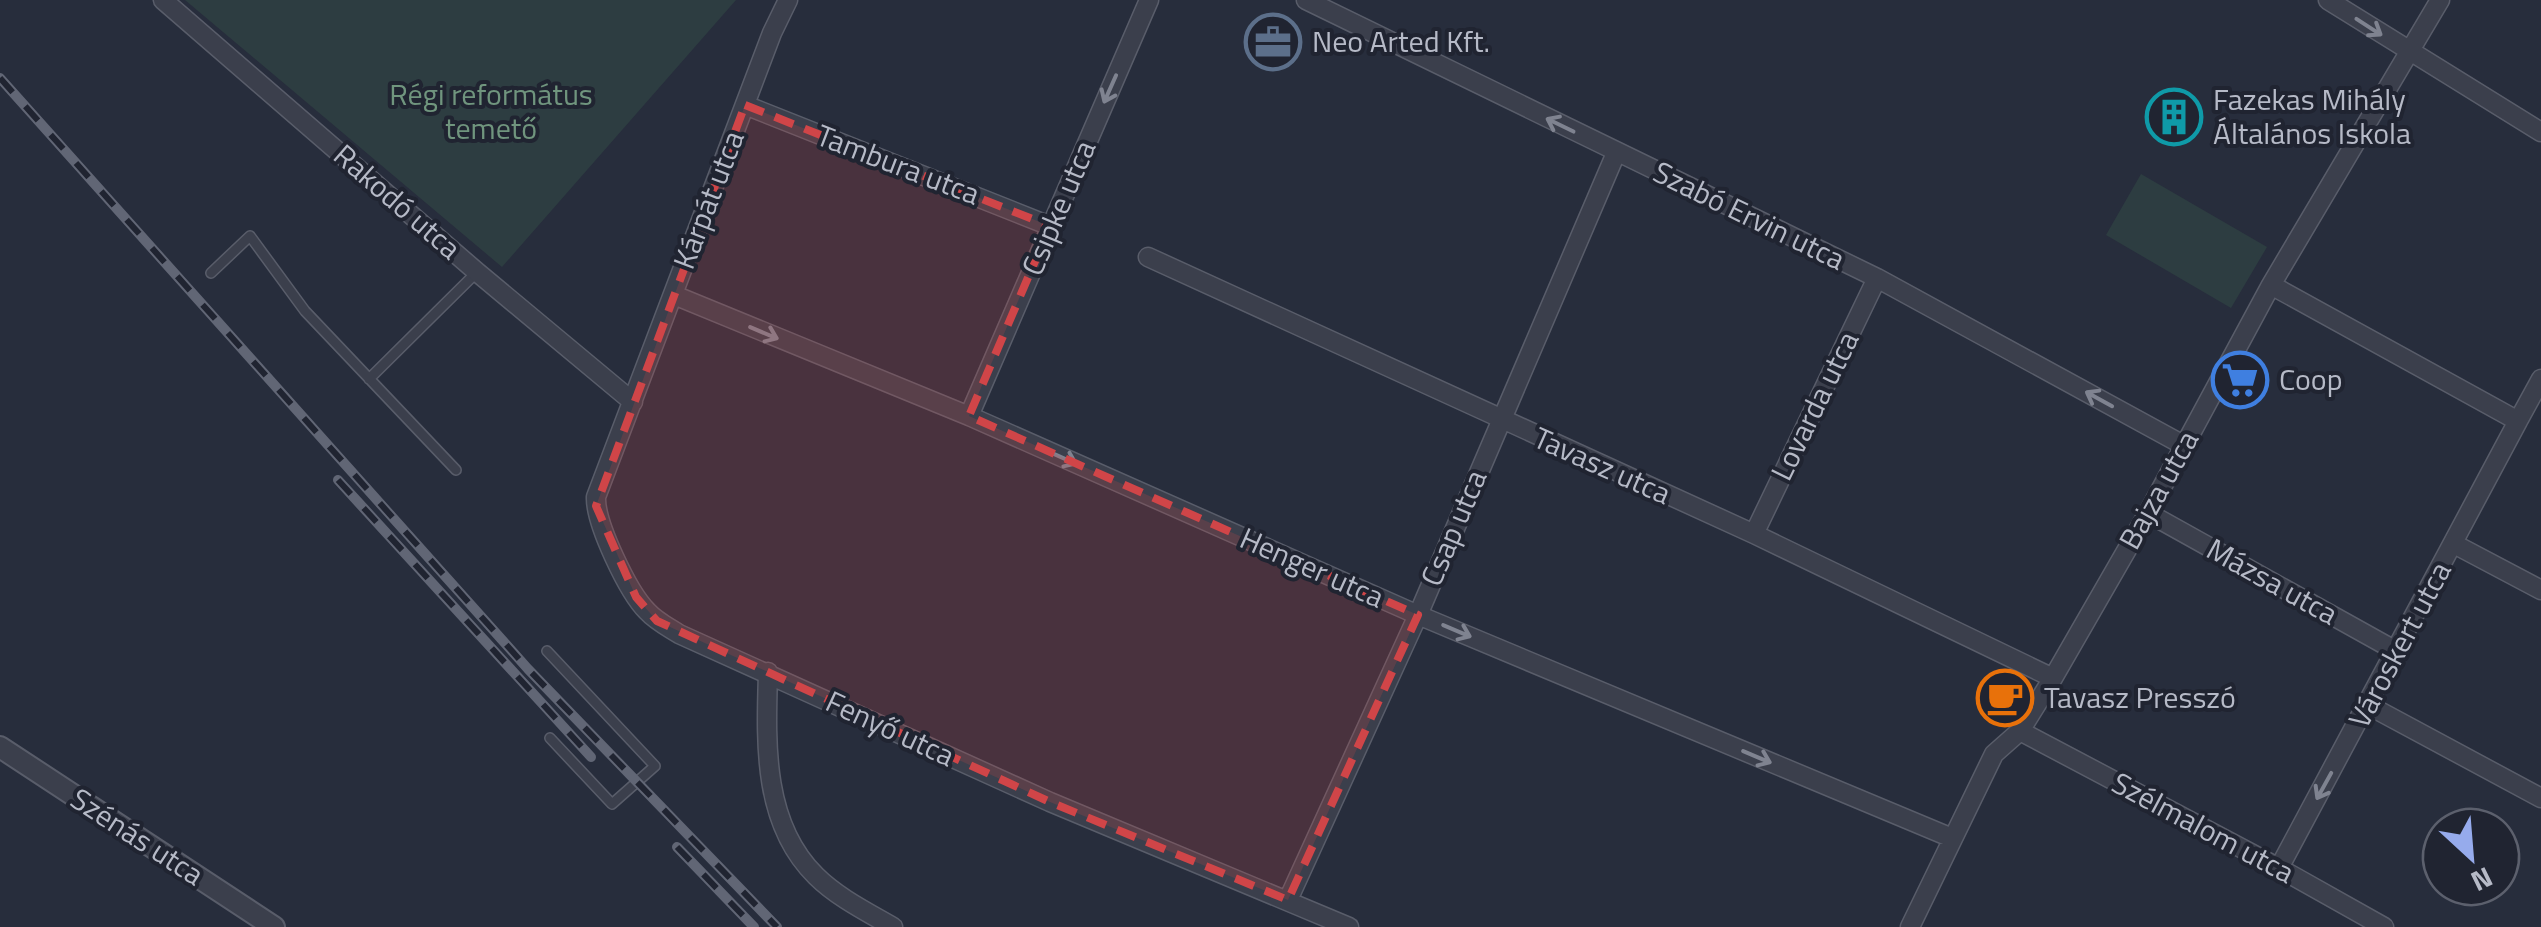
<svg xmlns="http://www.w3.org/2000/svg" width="2541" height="927" font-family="'Titillium Web',sans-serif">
<rect width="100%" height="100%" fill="#272d3c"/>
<path fill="#2d3d41" d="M185 0H736L502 267Z
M2141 174 2267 247 2231 308 2106 235Z"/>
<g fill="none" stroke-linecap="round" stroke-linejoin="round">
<g stroke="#595d6a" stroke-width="12">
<path id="service" d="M211 273 250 236 305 311 456 470
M369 379 477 272
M547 651 655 766 612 804 550 738"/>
</g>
<g stroke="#595d6a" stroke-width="21">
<path id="minor" d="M163 0 477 272 633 402
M788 0 772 33 596 497C595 523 628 592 647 611 656 621 668 627 679 634L1050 802 1349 927
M1306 0 1877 278 2185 446
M2328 0 2541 132
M745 105 1050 226
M1148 257 1754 534 2053 678
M2271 285 2518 421 2279 868
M674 295 969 416 1418 615 1952 838
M969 416 1149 0
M2518 421 2541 379
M2148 513 2396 651
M1754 534 1877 278
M2454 544 2541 590
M768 672C766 742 762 823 816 876 837 897 867 912 893 927
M2368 705 2541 798
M2020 731 2279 868 2384 927
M1288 900 1418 615 1616 153
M1910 927 1994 754 2020 731 2053 678 2148 513 2271 285 2440 0"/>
</g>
<g stroke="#595d6a" stroke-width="24">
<path id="tertiary" d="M0 747 274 927"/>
</g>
<use href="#service" stroke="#3b3f4c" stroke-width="9"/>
<use href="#minor" stroke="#3b3f4c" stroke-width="18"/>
<use href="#tertiary" stroke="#3b3f4c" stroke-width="20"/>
<g stroke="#616675" stroke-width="10">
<path id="rail" d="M0 78 528 669 777 927
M338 480 591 757
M677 847 754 927"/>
</g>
<use href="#rail" stroke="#202431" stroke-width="6" stroke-dasharray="19" stroke-linecap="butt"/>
</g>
<defs><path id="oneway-shaft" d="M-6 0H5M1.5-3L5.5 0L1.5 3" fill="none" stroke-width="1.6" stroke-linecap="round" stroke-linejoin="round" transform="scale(2.5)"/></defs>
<g stroke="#7f8390">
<use href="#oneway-shaft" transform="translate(2369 27) rotate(33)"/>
<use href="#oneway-shaft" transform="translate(1110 89) rotate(114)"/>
<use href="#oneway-shaft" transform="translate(1560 125) rotate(-154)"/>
<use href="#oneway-shaft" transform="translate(764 333) rotate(23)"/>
<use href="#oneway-shaft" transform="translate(2099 399) rotate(-151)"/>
<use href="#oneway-shaft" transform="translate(1063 458) rotate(24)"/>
<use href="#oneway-shaft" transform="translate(1457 631) rotate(23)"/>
<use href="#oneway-shaft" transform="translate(1757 757) rotate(23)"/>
<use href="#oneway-shaft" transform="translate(2324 786) rotate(119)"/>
</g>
<path fill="#d04548" fill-opacity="0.2" stroke="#d04548" stroke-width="8" stroke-dasharray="20 12" stroke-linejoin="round" d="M745 105 1050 226 969 416 1418 615 1288 900 1050 802 657 621 636 597 596 506Z"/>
<defs>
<g id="office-ring" transform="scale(2.875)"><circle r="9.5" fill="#202431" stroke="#5c6f8a" stroke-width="1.5"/><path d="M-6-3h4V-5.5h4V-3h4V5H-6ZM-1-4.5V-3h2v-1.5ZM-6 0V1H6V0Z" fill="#5c6f8a"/></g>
<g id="building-ring" transform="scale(2.875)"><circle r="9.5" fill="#202431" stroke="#0f9aa8" stroke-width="1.5"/><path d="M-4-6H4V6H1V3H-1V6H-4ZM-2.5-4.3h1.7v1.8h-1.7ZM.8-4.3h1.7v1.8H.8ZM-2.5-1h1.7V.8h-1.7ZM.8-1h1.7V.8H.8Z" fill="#0f9aa8"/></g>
<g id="supermarket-ring" transform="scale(2.875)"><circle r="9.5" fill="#202431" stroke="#3f7fe0" stroke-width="1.5"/><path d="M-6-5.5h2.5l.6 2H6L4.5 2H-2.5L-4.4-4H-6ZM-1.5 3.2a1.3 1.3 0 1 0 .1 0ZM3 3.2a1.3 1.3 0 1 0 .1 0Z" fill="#3f7fe0"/></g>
<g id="cafe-ring" transform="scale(2.875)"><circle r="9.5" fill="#202431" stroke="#e8710a" stroke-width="1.5"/><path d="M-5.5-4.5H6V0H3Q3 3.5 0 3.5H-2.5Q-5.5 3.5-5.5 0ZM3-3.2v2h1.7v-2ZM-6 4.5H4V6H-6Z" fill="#e8710a"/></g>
</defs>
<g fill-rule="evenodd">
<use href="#office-ring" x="1273" y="42"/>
<use href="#building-ring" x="2174" y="117"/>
<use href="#supermarket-ring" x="2240" y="380"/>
<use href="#cafe-ring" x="2005" y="698"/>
</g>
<g text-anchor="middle" stroke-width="8" stroke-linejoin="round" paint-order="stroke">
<g font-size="30" fill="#b6bac7" stroke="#202431" text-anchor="start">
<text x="1312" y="52">Neo Arted Kft.</text>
<text x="2213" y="110">Fazekas Mihály<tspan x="2213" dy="34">Általános Iskola</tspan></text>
<text x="2279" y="390">Coop</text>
<text x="2044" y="708">Tavasz Presszó</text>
</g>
<g font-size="30" fill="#70957e" stroke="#202431">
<text x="491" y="105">Régi református<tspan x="491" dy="34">temető</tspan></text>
</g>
<g font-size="30" fill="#b6bac7" stroke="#202431">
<text transform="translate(898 165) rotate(21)" y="10">Tambura utca</text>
<text transform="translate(709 200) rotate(-69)" y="10">Kárpát utca</text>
<text transform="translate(397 202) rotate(41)" y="10">Rakodó utca</text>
<text transform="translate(1059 208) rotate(-67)" y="10">Csipke utca</text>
<text transform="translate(1749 216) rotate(26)" y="10">Szabó Ervin utca</text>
<text transform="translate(1815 406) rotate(-64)" y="10">Lovarda utca</text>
<text transform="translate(1602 466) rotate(24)" y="10">Tavasz utca</text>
<text transform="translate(2159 490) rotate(-61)" y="10">Bajza utca</text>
<text transform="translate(1454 528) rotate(-67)" y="10">Csap utca</text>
<text transform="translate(1312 568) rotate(24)" y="10">Henger utca</text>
<text transform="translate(2272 582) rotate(29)" y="10">Mázsa utca</text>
<text transform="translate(2400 645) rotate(-62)" y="10">Városkert utca</text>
<text transform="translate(890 729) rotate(25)" y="10">Fenyő utca</text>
<text transform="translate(2203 828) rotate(28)" y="10">Szélmalom utca</text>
<text transform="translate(137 837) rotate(33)" y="10">Szénás utca</text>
</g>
</g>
<g transform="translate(2471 857) rotate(154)"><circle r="48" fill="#202431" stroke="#5c606d" stroke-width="2.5"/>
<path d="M0-8L18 38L0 25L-18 38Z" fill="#96abec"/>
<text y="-15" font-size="28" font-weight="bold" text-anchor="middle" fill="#b6bac7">N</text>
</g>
</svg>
